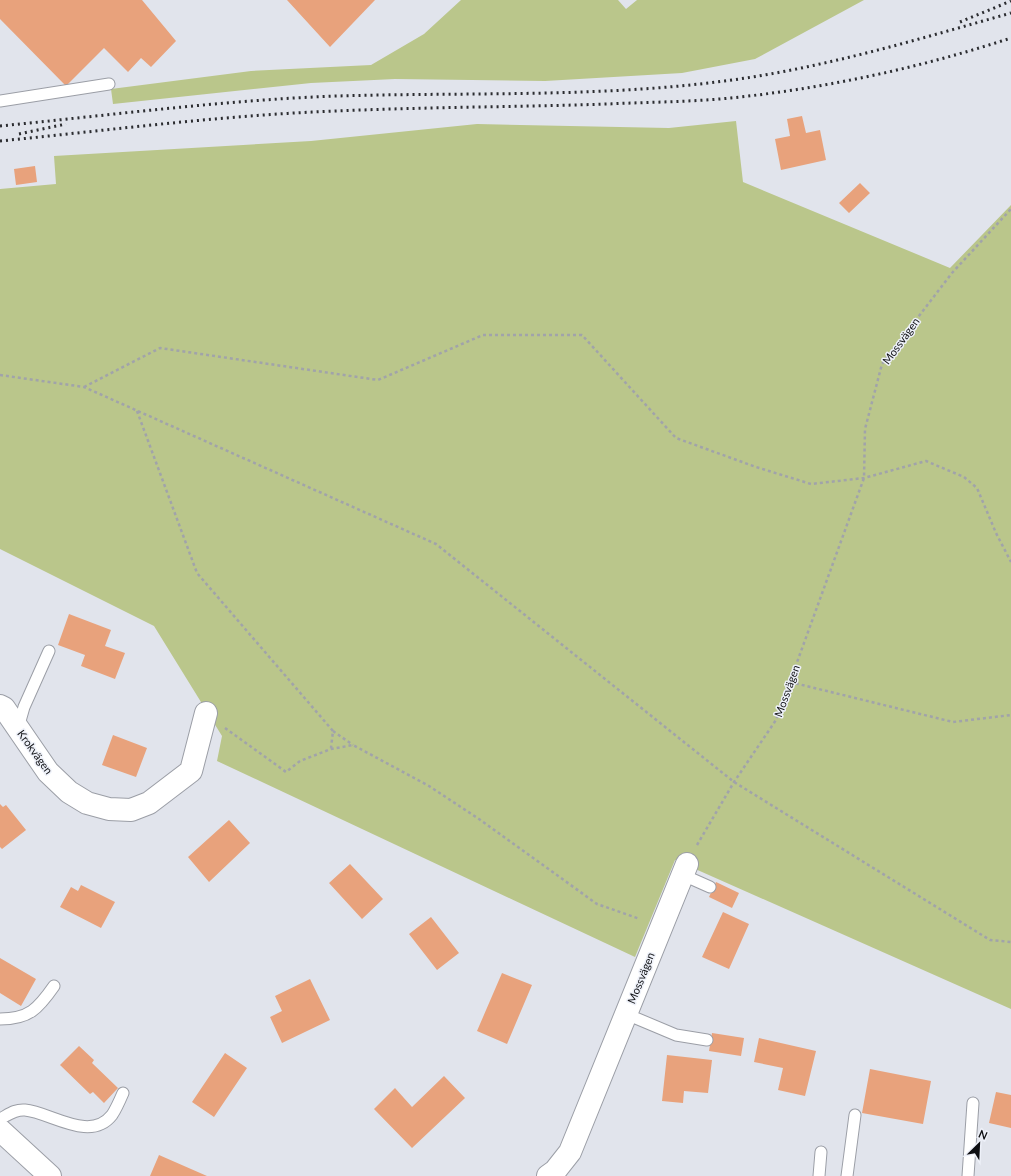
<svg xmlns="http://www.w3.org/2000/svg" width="1011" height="1176" font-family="Lato,sans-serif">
<rect width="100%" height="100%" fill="#e1e4ec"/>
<path fill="#bac68b" d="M461 0H618L626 9 637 0H864L755 59 682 73 545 81 395 79 311 83 113 104 111 89 251 71 371 65 424 34Z
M736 121 743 182 950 268 1011 205V1009L675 860 635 957 217 761 222 736 154 626 0 549V189L56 184 54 156 311 141 477 124 669 128Z"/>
<path fill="#e8a27c" d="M0 0H142L176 41 151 67 141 58 128 72 104 48 66 86 0 19Z
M287 0H375L330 47Z
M802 116 806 133 820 130 826 160 781 170 775 139 790 136 787 119Z
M35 166 37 182 16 185 14 169Z
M860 183 870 193 849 213 839 203Z
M69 614 111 630 105 646 125 653 115 679 81 666 85 655 58 645Z
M113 735 147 748 136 777 102 765Z
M0 804 3 807 6 805 26 830 2 849 0 847Z
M229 820 250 843 209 882 188 857Z
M350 864 383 899 362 919 329 883Z
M716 882 739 893 732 908 709 897Z
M81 885 115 902 101 928 60 907 71 887 78 891Z
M723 912 749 924 729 969 702 957Z
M431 917 459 953 437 970 409 934Z
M0 958 36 979 21 1006 0 993Z
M502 973 532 985 507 1044 477 1031Z
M310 979 330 1020 282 1043 270 1017 282 1011 275 996Z
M712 1033 744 1038 741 1056 709 1051Z
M759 1038 816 1051 805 1096 778 1090 783 1068 754 1062Z
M79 1046 94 1060 92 1063 118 1088 104 1103 93 1092 90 1094 60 1065Z
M225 1053 247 1068 214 1117 192 1102Z
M667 1055 712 1060 708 1093 684 1091 683 1103 662 1101Z
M870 1069 931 1081 923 1124 862 1113Z
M444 1076 465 1098 412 1148 374 1109 395 1088 412 1107Z
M996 1092 1011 1095V1128L989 1123Z
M159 1155 207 1176H150Z"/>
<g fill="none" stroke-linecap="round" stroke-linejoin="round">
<g stroke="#9b9ea6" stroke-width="13">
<path id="service" d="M0 101 109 84
M18 728 24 707 49 651
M683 875 710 887
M626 1014 676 1035 707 1040
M0 1019C29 1019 38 1009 54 986
M0 1119C8 1115 15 1109 25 1110 50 1112 90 1143 112 1115 116 1109 120 1100 123 1093
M819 1176 821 1152
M847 1176 855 1115
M968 1176 973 1103"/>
</g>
<g stroke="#9b9ea6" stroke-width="24">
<path id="minor" d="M0 706 4 708 48 772 69 792 87 803 109 809 131 810 149 803 191 771 206 713
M0 1130 50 1176
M548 1176 555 1171 570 1152 687 864"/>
</g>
<path stroke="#a1a3aa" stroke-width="2.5" stroke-dasharray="3 3" stroke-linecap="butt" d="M0 375 84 387 436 544 734 782 990 940 1011 942
M84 387 160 348 378 380 483 335H582L676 438 756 467 811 484 864 478 926 461 964 477 977 488 996 533 1011 562
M137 411 197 573 333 731 331 748
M790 682 953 722 1011 715
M225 728 286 772 300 761 331 749 353 745 429 786 479 819 597 904 640 919
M333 731 353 745
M697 845 734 782 776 720 864 478 865 429 882 364 952 273 1011 209"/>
<use href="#service" stroke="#fff" stroke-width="11"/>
<use href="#minor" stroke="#fff" stroke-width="22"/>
<path stroke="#2b2c30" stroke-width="3" stroke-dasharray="2 4" stroke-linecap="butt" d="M960 22 1011 1
M0 126C112 115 225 100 337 96 468 92 602 98 732 80 827 67 919 39 1011 13
M19 134 66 124
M0 141C112 130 224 115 337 111 427 107 518 107 608 104 649 102 690 102 731 98 827 88 919 68 1011 38"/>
</g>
<g text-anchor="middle" stroke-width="3" stroke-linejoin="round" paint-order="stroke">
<g font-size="11" fill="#0e0f12" stroke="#eef1f9">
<text transform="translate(901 341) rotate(-54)" y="4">Mossvägen</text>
<text transform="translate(787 691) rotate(-70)" y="4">Mossvägen</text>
<text transform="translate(35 752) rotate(54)" y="4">Krokvägen</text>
<text transform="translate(641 978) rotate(-68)" y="4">Mossvägen</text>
</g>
</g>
<g transform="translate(979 1144) rotate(24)" stroke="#eef1f9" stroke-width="3" paint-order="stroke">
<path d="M0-3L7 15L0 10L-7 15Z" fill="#0e0f12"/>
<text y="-6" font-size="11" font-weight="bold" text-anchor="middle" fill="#0e0f12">N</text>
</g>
</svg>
